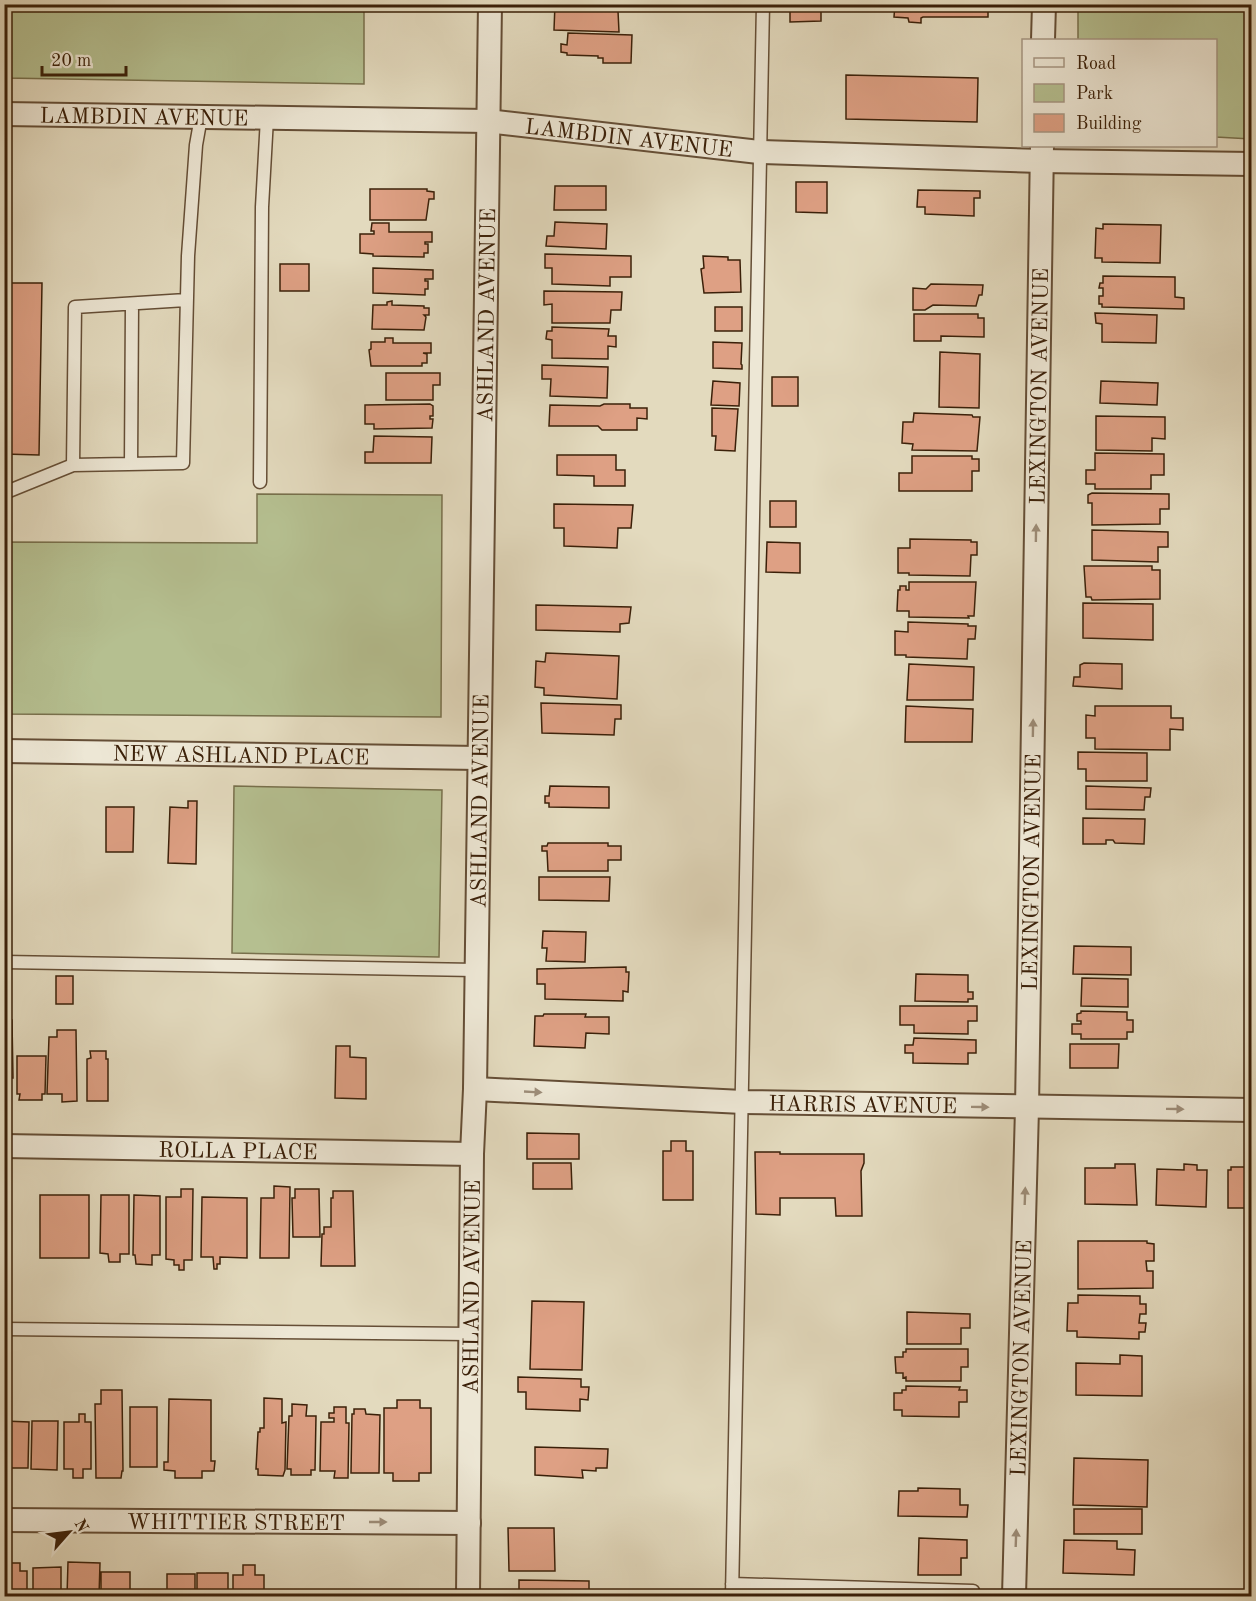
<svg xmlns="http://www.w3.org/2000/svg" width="1256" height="1601" font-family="'Old Standard TT',serif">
<rect width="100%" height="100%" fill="#e3dabe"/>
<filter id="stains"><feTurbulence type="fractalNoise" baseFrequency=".00333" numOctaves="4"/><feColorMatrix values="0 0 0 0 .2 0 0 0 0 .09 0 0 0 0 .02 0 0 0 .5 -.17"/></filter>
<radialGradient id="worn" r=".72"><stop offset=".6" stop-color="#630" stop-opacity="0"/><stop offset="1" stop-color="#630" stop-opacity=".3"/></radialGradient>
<path fill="#b5bf90" stroke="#78704c" stroke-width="1.5" d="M5 4 364 5V84L5 78Z
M1078 5H1251V139L1216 137V40H1078Z
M257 494 442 495 441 717 5 714V542L257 543Z
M234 786 442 790 439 957 232 953Z"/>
<path fill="#dea084" stroke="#3b2009" stroke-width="1.5" d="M555 4H614V10L618 11 619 32 554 30Z
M790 4H821V21L790 22Z
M895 4H988V17H923L921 18V23L909 22 908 18 894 17Z
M568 33 632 35 631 63H603V58H598V56L567 55V53L561 52V44L567 45Z
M846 75 978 78 977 122 846 119Z
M796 182H827V213L796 212Z
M555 186H606V210H554Z
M370 189H427V191L434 192V199H429L426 220H370Z
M918 190 980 191V198H974V216L925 214V207H917Z
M555 222 607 224 606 249 546 246 547 236H554Z
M372 223H389V232H432V242H425V244H428V253H424V257L373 256V254L360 253V234H374V231H371Z
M1103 224 1161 225 1160 263 1102 262V258H1095L1096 228 1103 229Z
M545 254 631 256V277H610V286L552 284V268H545Z
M703 256 728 257V260H740L741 292 704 293 701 269 704 268Z
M280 264H309V291H280Z
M373 268 433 270V279H425V281H428V289H425V295L373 293Z
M1103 276 1175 277V297L1184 298V309L1102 307V304H1099V296H1103V288H1099L1100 283H1103Z
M4 283H42L39 455 4 454Z
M931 284 983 285 982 295H979L976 306 933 305 925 310H913V288L926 289Z
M544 291 622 292 621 310H611L610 323H552V304L544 305Z
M392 301V305L424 306V308H429V315H424L426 317 424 330 372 329 373 305H387V302Z
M715 307H742V331H715Z
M1095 313 1157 315 1156 343 1102 342V324L1096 323Z
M914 314H978V318H984V337L941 336V341H914Z
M552 327 609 329 608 336H616V347L608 346V359L552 358V340L546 339 547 331H552Z
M385 338H393V343H431V353H423L427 354V363H422V366H371L369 350 371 349V342H385Z
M713 342 742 343 741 364 742 365V369L713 368Z
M940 352 980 354 979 408 939 407Z
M542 365 608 367 607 398 550 396 551 379H542Z
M386 373H440V385H433V400H386Z
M772 377H798V406H772Z
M713 381 740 383 739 406 711 405Z
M1101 381 1158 383 1157 405 1100 403Z
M430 404 433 406V416H430V419H433L432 428 374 429V424H365V405Z
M604 404H630V408H647V419L637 418V430H602L598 426H549L550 405 600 406Z
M712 408 738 409 735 451 715 450 716 436H712Z
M914 413 972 415 973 417H980L977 451 912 450 913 444 902 443 903 422H913Z
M1096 416 1165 417V439L1152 438V451L1096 450Z
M374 436 432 437 431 463H365V452H373Z
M1095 453 1164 454V475H1151V489H1095V484H1086V470H1095Z
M557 455H616V470H625V486H594V476L557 475Z
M912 456H972V459H979V471H972V491H899V473H912Z
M1092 493 1169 494V509H1160V524L1092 525V503H1088V495Z
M770 501H796V527H770Z
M554 504 633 505 631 528H618L617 548 564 546V528H554Z
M1092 530 1168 532V547H1158V562L1092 560Z
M910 539 971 540V542H977V555H971L970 576 909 575V573H898V548H910Z
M767 542 800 543V573L766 572Z
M1084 566H1152V570H1160V599L1092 600 1091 597H1086Z
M909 582H976L974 616H968L969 618 909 617V611H897L898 590H900V586H906V590H909Z
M1083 603 1153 604V640L1083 638Z
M536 605 631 607 629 623 620 624V632L536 630Z
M908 622 968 624V626H976L975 639H968L967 659 906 657V655H895V631L908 632Z
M546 653 619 656 617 699 544 695V688L535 687 536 661 545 662Z
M1084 663 1122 664V689L1073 686 1074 677H1080V665Z
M909 664 974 667 973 700H907Z
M541 703 621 705V719H615L614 735 542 733Z
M906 706 973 709 972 742H905Z
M1095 706H1171V718H1183V730L1170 729V750L1095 749V738H1086V715L1095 716Z
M1078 752 1147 753V781H1086V769H1078Z
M550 786 609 787V808L549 807V803H545V796H549Z
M1086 786 1151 788 1150 797H1145L1144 810 1086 809Z
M188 801H197L196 864 168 863 170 807 188 808Z
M106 807H134L133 852H106Z
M1083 818 1145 819 1144 844 1115 843 1113 840H1106V844H1083Z
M548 843H608V846H621V860H608V871H548L547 851H542V846H547Z
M539 877H610L609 901 539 900Z
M543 931 586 932 585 962 546 961 547 948H542Z
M1074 946 1131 947V975L1073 974Z
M626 967V972H629L628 992 623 991V1001L545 999V984H537V969Z
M916 974 968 975V992H973V999H968V1002L915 1001Z
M56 976H73V1004H56Z
M1082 978 1128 979V1007L1081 1006Z
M900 1006H977V1021H968V1034L914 1033V1025H900Z
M1081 1011 1127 1012V1020H1133V1032H1127V1039H1081V1034H1072V1024H1081V1021H1077V1014L1081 1013Z
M544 1014H586L585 1017H609V1034L586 1033 585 1048 534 1046 535 1016H543Z
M4 1020H12L13 1078H4Z
M57 1030H76L77 1101 62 1102V1094H47L49 1037H57Z
M914 1038 976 1040V1053H968V1064L913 1063V1053H905V1045H913Z
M1070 1044H1119L1118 1068H1070Z
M336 1046H350V1057L366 1058V1099L335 1098Z
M90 1051H106V1059H108V1101H87V1059L91 1058Z
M17 1056H46L45 1094H42V1100H19L20 1094H17Z
M527 1133 579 1134V1159H527Z
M671 1141H686V1151H693V1200H663V1151H671Z
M755 1152H780V1154H864V1163L861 1171 862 1216H836L835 1198H780V1215L756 1214Z
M533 1163H571L572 1189H533Z
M1115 1164H1135L1137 1205 1085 1204V1168H1115Z
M1184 1164 1197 1165V1170H1207L1206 1207 1156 1205 1157 1169 1184 1170Z
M1231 1167H1251L1252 1208H1228V1170H1231Z
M274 1186 290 1187 289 1258H260L261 1198H274Z
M181 1189H193L192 1260H184V1270H179V1265H174V1260L166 1259V1197H181Z
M295 1189H319L320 1237H293L292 1198H295Z
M333 1191H353L355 1266H321L322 1234H324V1227H331V1198H333Z
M40 1195H89V1258H40Z
M101 1195H129V1254H120V1262H109L108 1254 100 1253Z
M134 1195 160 1196V1255H152V1265L136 1264 135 1255H133Z
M202 1197 247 1198V1258L220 1257V1264H217V1269H214L213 1257H201Z
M1078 1241H1147V1243L1154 1244V1261H1146L1147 1271H1153V1288L1078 1289Z
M1078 1295 1140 1296V1304H1146V1314H1140L1139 1323H1146L1145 1332H1139V1339L1077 1337V1331H1067L1068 1303H1078Z
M532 1301 584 1302 582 1370 530 1369Z
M907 1312 970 1314V1328H961V1344H907Z
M906 1349H968V1367H961V1381H906V1377L903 1378V1373H896L895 1357H903V1352H906Z
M1120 1355 1142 1356V1396L1076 1395V1363L1120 1364Z
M518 1377 581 1379V1387H589L588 1400 580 1399V1411L526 1409V1392H518Z
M906 1386 960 1387 959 1390H967V1402H959V1417L902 1416V1410H894V1393H902V1390H906Z
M101 1390H122L123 1471H122L121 1478H96L95 1404H101Z
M264 1398 282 1399V1423L286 1422 285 1470 283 1476 258 1475V1469H256L258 1432H260V1428H264Z
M169 1399 211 1400V1461H215L214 1471H202V1478H175V1471L164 1470V1462H168Z
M397 1400H420V1408H431V1473H419V1481H393V1473H384V1408H397Z
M292 1404 307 1405 306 1416H316L315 1470H311V1475H291V1469H287L289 1416H292Z
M130 1407H157V1467H130Z
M334 1407H346V1423H349L348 1478H334L335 1471H320L321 1422H334V1418H329V1413H334Z
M354 1409H365L366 1414 380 1415 379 1473H351L352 1414H354Z
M79 1414H85V1422H91V1469H83V1478H73V1469H64V1422H79Z
M4 1421 29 1422 28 1468H4Z
M32 1421H58L57 1470 31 1469Z
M535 1447 608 1449 607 1468H596V1471L582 1470 583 1478 535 1475Z
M1074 1458 1148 1460 1147 1507 1073 1505Z
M918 1488 960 1489V1505H968L967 1517 898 1516 899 1491H918Z
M1074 1509H1142V1534H1074Z
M508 1528H554L555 1571H509Z
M919 1538 967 1540V1558H961V1575H918Z
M1064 1540 1117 1541V1549L1135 1550 1134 1575 1063 1573Z
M68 1562 100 1563 99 1596H67Z
M9 1563H20V1571H27V1596H4V1571H9Z
M243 1565H255V1575H264V1596H233V1575H243Z
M61 1567V1596H33V1568Z
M101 1572H130V1596H101Z
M197 1573H228V1596H197Z
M167 1574H195V1596H167Z
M519 1580 589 1581V1596H510V1593H519Z"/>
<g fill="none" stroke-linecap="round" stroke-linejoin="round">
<g stroke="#654e36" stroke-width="15">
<path id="lane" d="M186 300 75 307 73 465 183 463 188 256 196 145 201 117
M131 464 132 304
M260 482 262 207 267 118
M4 493 73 465
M4 962 476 970
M4 1329 470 1334
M732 1584 973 1591
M732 1596 763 4"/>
</g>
<g stroke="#654e36" stroke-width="26">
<g id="street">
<path d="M1043 40 1044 4"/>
<path id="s1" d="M4 114 487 121 759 152 1041 161 1252 164"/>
<path id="s2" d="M4 751 479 758"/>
<path id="s3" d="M475 1089 743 1102 1252 1110"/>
<path id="s4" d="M4 1146 472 1154"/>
<path id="s5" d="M4 1520 469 1523"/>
<path id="s6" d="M468 1596 472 1154 475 1089 490 4"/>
<path id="s7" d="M1014 1596 1027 1108 1042 146"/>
</g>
</g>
<use href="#lane" stroke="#ede7d5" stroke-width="12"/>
<use href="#street" stroke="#ede7d5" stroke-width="22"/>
</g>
<defs><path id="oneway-solid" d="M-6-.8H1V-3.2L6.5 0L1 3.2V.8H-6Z" transform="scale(1.5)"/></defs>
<g fill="#9d8d79">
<use href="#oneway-solid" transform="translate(1036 533) rotate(-89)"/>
<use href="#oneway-solid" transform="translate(1033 728) rotate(-89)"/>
<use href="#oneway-solid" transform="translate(533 1092) rotate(3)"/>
<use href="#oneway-solid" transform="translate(980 1107) rotate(1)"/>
<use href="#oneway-solid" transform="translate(1175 1109) rotate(1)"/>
<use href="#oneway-solid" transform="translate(1025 1196) rotate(-88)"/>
<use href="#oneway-solid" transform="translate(378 1522)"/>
<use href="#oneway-solid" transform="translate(1016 1538) rotate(-88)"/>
</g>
<g text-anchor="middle" stroke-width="4.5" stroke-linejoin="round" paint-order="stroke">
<g font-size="22" fill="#3b2009" stroke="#ede7d5">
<text dy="8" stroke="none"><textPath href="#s1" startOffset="140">LAMBDIN AVENUE</textPath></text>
<text dy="8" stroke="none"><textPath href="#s1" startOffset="626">LAMBDIN AVENUE</textPath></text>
<text dy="8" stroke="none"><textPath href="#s6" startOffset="1281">ASHLAND AVENUE</textPath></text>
<text dy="8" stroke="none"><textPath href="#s7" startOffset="1210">LEXINGTON AVENUE</textPath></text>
<text dy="8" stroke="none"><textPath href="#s2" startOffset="237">NEW ASHLAND PLACE</textPath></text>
<text dy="8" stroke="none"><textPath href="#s6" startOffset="795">ASHLAND AVENUE</textPath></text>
<text dy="8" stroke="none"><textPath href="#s7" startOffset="724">LEXINGTON AVENUE</textPath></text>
<text dy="8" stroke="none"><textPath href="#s3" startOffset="388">HARRIS AVENUE</textPath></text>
<text dy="8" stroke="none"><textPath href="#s4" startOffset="234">ROLLA PLACE</textPath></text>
<text dy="8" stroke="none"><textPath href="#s6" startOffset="309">ASHLAND AVENUE</textPath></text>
<text dy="8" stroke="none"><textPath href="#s7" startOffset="238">LEXINGTON AVENUE</textPath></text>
<text dy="8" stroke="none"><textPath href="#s5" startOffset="232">WHITTIER STREET</textPath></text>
</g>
</g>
<rect width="1256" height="1601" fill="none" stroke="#e3dabe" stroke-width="24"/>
<rect x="6" y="6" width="1244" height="1589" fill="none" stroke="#3b2009" stroke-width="3"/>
<rect x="12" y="12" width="1232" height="1577" fill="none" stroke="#3b2009" stroke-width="1.5"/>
<rect x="1022" y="39" width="195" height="108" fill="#ede7d5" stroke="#a69783" stroke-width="1.5"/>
<rect x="1034" y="58" width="30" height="9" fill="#ede7d5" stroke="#a69783" stroke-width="1.5"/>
<text x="1076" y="69" font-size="18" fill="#3b2009">Road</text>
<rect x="1034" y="84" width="30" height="18" fill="#b5bf90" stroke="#a69783" stroke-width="1.5"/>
<text x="1076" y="99" font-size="18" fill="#3b2009">Park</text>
<rect x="1034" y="114" width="30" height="18" fill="#dea084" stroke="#a69783" stroke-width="1.5"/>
<text x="1076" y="129" font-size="18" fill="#3b2009">Building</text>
<g transform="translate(69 1532) rotate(62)" stroke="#ede7d5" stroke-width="4.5" paint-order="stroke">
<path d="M0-4.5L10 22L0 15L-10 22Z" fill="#3b2009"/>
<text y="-9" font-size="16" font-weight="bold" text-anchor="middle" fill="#3b2009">N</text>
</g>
<path d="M42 66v9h84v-9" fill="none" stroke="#3b2009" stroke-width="3"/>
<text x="51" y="66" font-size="18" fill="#3b2009" stroke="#ede7d5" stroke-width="4.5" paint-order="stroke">20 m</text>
<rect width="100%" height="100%" filter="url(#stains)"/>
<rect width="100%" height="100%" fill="url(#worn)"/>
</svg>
